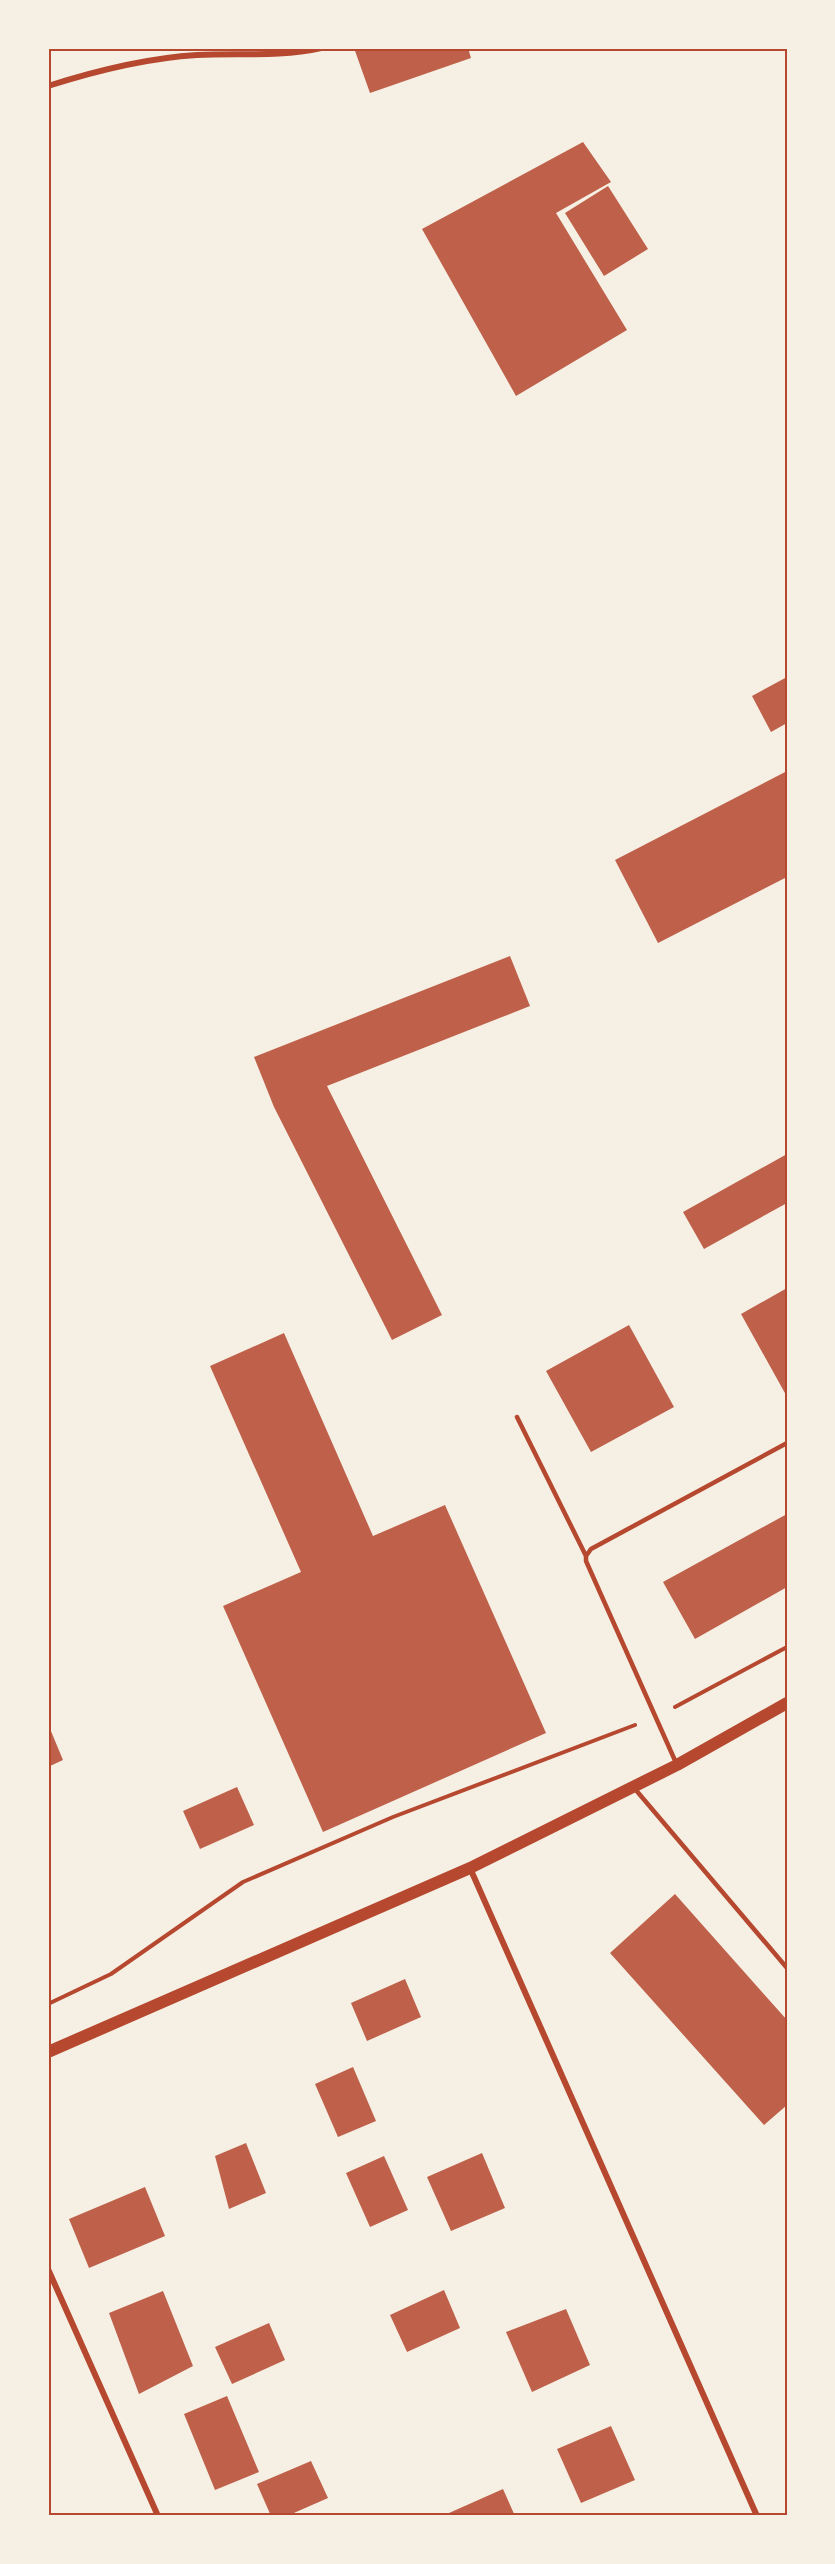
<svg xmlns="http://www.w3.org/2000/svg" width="835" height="2564" font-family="Inter,sans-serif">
<rect width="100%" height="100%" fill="#f6efe4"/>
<path fill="#bf614a" d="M354 48H468L471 58 370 93Z
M583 142 611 182 556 213 627 330 516 396 422 229Z
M608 186 648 249 604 276 565 213Z
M787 677V723L771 732 752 696Z
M787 771V877L658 943 615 860Z
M510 956 530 1006 327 1086 442 1315 392 1340 274 1107 254 1057Z
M787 1154V1203L704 1249 683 1212Z
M787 1288V1394L786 1395 741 1314Z
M629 1325 674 1407 591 1452 546 1371Z
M284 1333 373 1536 445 1505 546 1733 323 1832 223 1606 301 1572 210 1366Z
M787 1514V1587L695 1639 663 1582Z
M48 1724 63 1760 48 1767Z
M237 1787 254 1825 200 1849 183 1811Z
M675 1894 787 2020V2105L764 2125 610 1953Z
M405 1979 421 2017 367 2041 351 2003Z
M353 2067 376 2121 338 2137 315 2084Z
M246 2143 266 2193 229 2209 215 2156Z
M482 2153 505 2208 451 2231 427 2177Z
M384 2156 408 2210 370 2227 346 2173Z
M145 2187 165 2236 89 2268 69 2219Z
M444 2290 460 2328 407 2352 390 2315Z
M163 2291 193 2366 139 2394 109 2313Z
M566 2309 590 2365 532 2392 506 2332Z
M269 2323 285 2360 232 2384 215 2347Z
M227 2396 259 2472 215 2490 184 2414Z
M611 2426 635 2480 581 2503 557 2449Z
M311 2461 328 2498 287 2516H271L257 2484Z
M503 2489 515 2516H451L449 2513Z"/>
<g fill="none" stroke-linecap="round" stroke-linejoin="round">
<path stroke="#b5482f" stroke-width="4" d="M675 1707 787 1647
M48 2004 111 1974 243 1882 393 1817 635 1725"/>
<path stroke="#b5482f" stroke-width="4.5" d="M517 1417 586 1556V1561L677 1765
M586 1556 591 1549 787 1443
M635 1789 787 1968"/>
<path stroke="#b5482f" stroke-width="6" d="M48 86C95 71 148 58 197 55 239 53 280 57 321 48
M470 1868 757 2516
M48 2269 158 2516"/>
<path stroke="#b5482f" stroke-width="12" d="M48 2052 470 1868 677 1765 787 1703"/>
</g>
<rect width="835" height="2564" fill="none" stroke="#f6efe4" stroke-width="99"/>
<rect x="50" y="50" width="736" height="2464" fill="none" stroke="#b5482f" stroke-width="2"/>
</svg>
